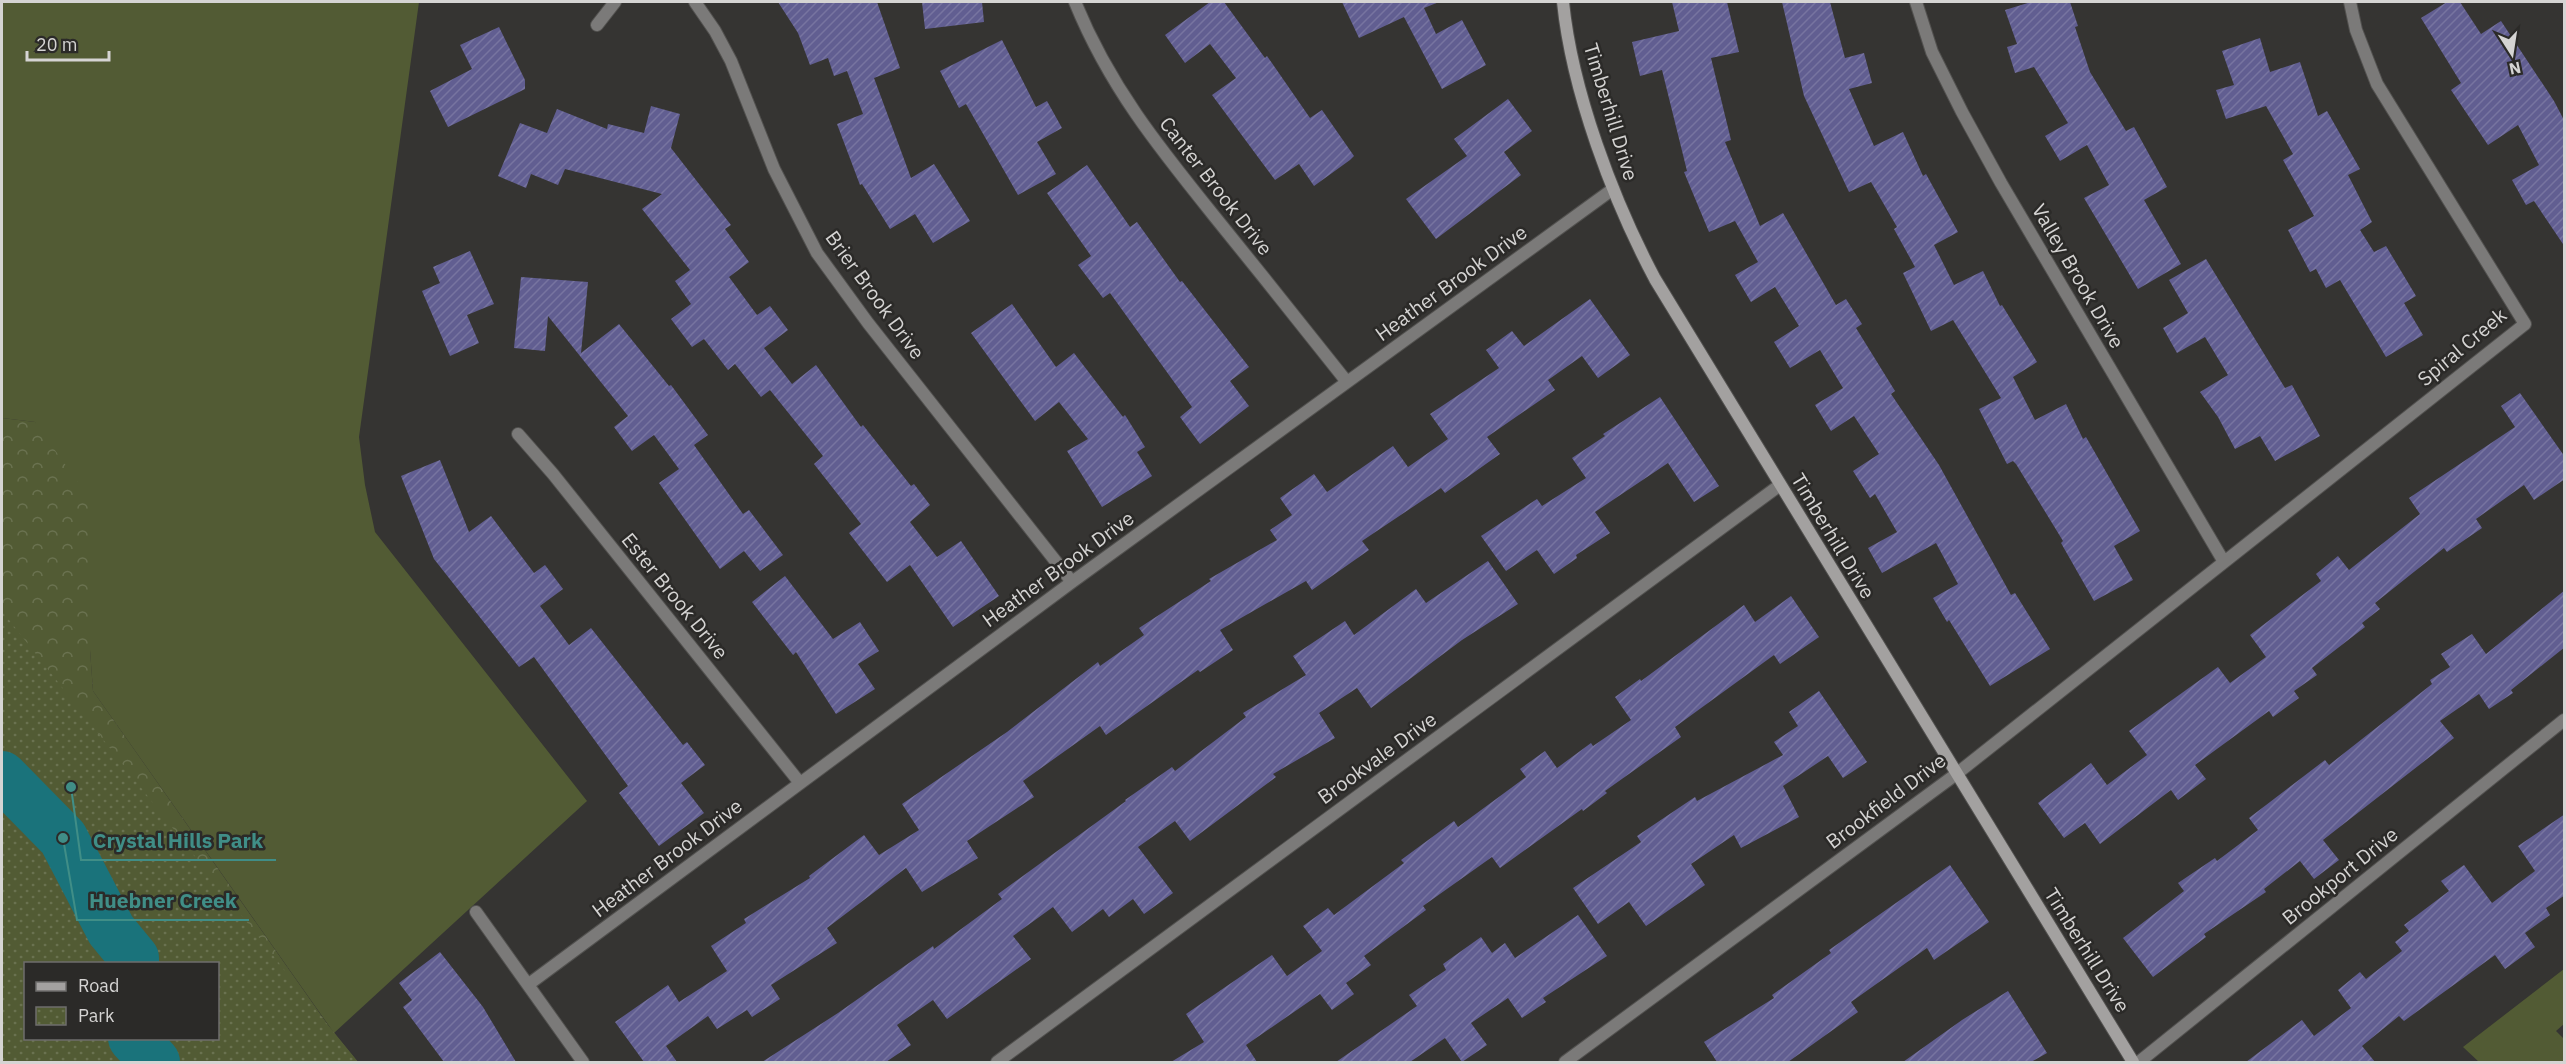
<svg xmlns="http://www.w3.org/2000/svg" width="2566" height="1064" font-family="'IBM Plex Sans',sans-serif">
<defs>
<pattern id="forest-crowns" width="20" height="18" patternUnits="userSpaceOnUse" patternTransform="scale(1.5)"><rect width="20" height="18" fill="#525b34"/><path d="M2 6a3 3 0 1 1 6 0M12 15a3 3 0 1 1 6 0" fill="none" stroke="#6a7250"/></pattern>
<pattern id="park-dots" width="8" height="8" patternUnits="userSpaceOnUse" patternTransform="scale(1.5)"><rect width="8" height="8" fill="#525b34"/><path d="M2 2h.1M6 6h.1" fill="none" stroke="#6a7250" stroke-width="1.8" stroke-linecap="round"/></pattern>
<pattern id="building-hatch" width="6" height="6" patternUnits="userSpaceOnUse" patternTransform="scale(1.5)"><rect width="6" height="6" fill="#615e91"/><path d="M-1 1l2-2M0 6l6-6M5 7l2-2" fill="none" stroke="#7774a0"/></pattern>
</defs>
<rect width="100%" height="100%" fill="#353432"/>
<path fill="#525b34" d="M2 2H419L359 437 365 485 375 532 587 801 334 1033 93 691 90 650 35 422 2 418Z
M2564 969V1024L2556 1031 2564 1039V1062H2479L2463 1047Z"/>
<path fill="url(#forest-crowns)" d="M2 418 35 422 89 498 90 650 93 691 328 1025 358 1062 218 1038V964L2 925Z"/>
<path fill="url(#park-dots)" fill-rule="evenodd" d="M2 611 334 1033 358 1062H2ZM26 964H218V1038H26Z"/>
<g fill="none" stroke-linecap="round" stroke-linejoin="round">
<path stroke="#1a737b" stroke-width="50" d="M2 776 63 838 111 930 134 958V964
M133 1038 155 1062"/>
</g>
<path fill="url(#building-hatch)" d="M778 2H877L900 68 874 78 911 178 934 164 970 221 933 243 915 214 890 229 862 184 860 185 837 124 863 114 847 71 834 76 828 58 810 65 798 33Z
M922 2H982L984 22 925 29Z
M1210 2H1224L1265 58 1267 56 1310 118 1322 110 1354 156 1350 160 1314 186 1299 164 1275 180 1212 95 1236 78 1210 44 1185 63 1165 35Z
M1342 2H1439L1424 8 1436 34 1462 20 1486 65 1442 89 1404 17 1359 38Z
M1672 2H1727L1739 52 1711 58 1731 140 1725 142 1760 226 1783 213 1836 305 1846 299 1862 324 1856 328 1895 391 1891 394 1939 465 2011 595 2015 593 2050 649 1990 686 1949 620 1947 622 1933 598 1958 584 1936 543 1882 573 1868 548 1897 532 1875 494 1870 498 1853 471 1879 454 1854 416 1831 431 1815 405 1843 388 1820 350 1790 368 1774 342 1799 326 1775 287 1751 302 1735 275 1758 262 1735 221 1709 232 1684 172 1687 171 1662 70 1640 76 1632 42 1679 31Z
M1782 2H1830L1845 58 1864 53 1872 83 1849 89 1874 146 1903 132 1923 176 1926 174 1958 232 1934 245 1954 285 1983 271 2000 306 2002 305 2037 362 2013 377 2035 420 2066 404 2083 439 2086 437 2140 531 2114 546 2133 580 2094 601 2061 543 2063 541 2016 464 2013 461 2007 464 1979 409 2001 398 1953 320 1931 331 1903 273 1915 267 1894 229 1897 227 1871 182 1849 192 1804 96Z
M2031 2H2070L2078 26 2075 27 2090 72 2126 131 2134 127 2167 187 2144 200 2181 264 2138 289 2084 198 2109 185 2087 145 2060 161 2045 136 2068 123 2034 67 2015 73 2007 47 2017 44 2005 10Z
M2447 2H2460L2481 34 2501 21 2554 101 2565 122V247L2534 201 2526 205 2512 180 2539 165 2518 125 2488 145 2451 90 2461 83 2421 18Z
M499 27 525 80V89L448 127 430 91 472 69 460 45Z
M2260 38 2270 72 2300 62 2318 116 2327 111 2360 169 2348 175 2372 222 2360 230 2374 252 2386 246 2416 296 2404 303 2423 335 2386 357 2340 280 2326 288 2316 269 2310 272 2288 230 2314 216 2283 160 2293 154 2266 106 2226 119 2216 90 2234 85 2222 51Z
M1002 40 1036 107 1047 101 1062 128 1037 142 1056 174 1018 195 966 104 959 108 940 71Z
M1508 99 1532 131 1504 152 1521 175 1436 239 1406 199 1467 156 1454 139Z
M651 106 680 114 671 148 731 225 725 229 749 262 729 277 757 315 770 306 788 330 764 348 792 384 816 365 861 427 863 425 911 486 914 484 930 505 910 522 937 557 961 541 999 596 953 627 910 565 887 582 849 533 861 524 814 464 823 456 770 390 761 397 735 364 728 370 704 339 692 347 671 319 691 304 675 281 690 270 642 209 662 194 565 169 558 185 531 174 526 188 498 176 520 123 547 133 557 109 607 129 608 124 644 133Z
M1087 165 1130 227 1137 222 1180 282 1182 281 1249 367 1230 381 1249 406 1200 444 1180 417 1192 407 1110 293 1103 298 1078 265 1091 256 1047 193Z
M470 251 494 304 467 315 479 343 450 356 422 291 440 283 433 267Z
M2206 259 2285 388 2292 385 2320 436 2275 461 2260 436 2235 449 2218 417 2200 392 2228 375 2205 337 2177 353 2163 328 2188 313 2169 280Z
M521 277 588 282 581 353 619 324 669 386 671 385 708 435 694 445 743 514 749 510 783 555 760 571 744 551 720 569 659 483 679 469 654 435 632 451 614 427 628 416 548 316 545 351 514 348Z
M1590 299 1630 355 1598 378 1582 356 1548 380 1555 390 1487 437 1500 454 1445 493 1441 488 1362 541 1369 550 1312 590 1306 581 1220 630 1233 650 1200 672 1198 670 1106 735 1100 726 1023 781 1034 797 967 841 978 858 922 892 906 868 827 928 837 943 771 985 780 999 752 1017 747 1010 717 1029 708 1016 666 1046 677 1062H644L615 1022 668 985 679 1002 727 971 711 946 746 923 744 919 810 878 809 876 864 835 879 855 919 830 902 804 1007 732 1098 662 1100 666 1144 635 1139 628 1211 581 1209 579 1277 540 1270 530 1292 515 1280 498 1314 474 1327 492 1393 446 1408 467 1448 439 1430 414 1499 368 1486 350 1512 331 1524 346Z
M1012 304 1056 367 1074 353 1123 417 1125 415 1145 447 1137 452 1152 476 1102 507 1067 451 1088 439 1059 402 1035 421 971 333Z
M2520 393 2565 457V479L2534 500 2524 485 2476 519 2482 528 2447 552 2444 548 2375 603 2380 609 2362 623 2365 627 2312 668 2317 675 2294 691 2299 698 2273 717 2269 711 2195 765 2206 779 2178 800 2171 790 2100 844 2085 823 2064 838 2038 803 2091 763 2107 785 2147 755 2129 731 2218 667 2230 683 2266 657 2250 635 2321 581 2316 574 2338 556 2349 570 2420 514 2409 498 2515 427 2501 406Z
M1660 397 1719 486 1694 502 1668 463 1595 512 1610 533 1576 555 1577 558 1554 574 1537 550 1506 571 1481 536 1537 499 1542 506 1586 478 1572 458 1605 436 1603 434Z
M440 460 469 532 491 516 534 573 545 565 563 589 540 606 569 645 591 628 683 745 687 742 705 765 681 783 704 813 659 846 619 793 628 786 534 657 519 667 434 559 401 476Z
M1488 561 1518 604 1462 640 1371 708 1357 688 1319 713 1335 738 1273 774 1276 777 1190 841 1175 821 1138 847 1173 893 1144 914 1133 899 1109 917 1103 909 1072 932 1053 907 1013 936 1031 959 947 1019 933 1000 897 1025 911 1045 886 1062H762L838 1013 933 946 934 949 1002 899 998 894 1126 801 1125 800 1172 767 1175 771 1246 717 1243 713 1306 675 1293 656 1345 621 1354 635 1416 589 1426 603Z
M785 576 833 639 860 622 879 651 858 664 875 689 836 714 796 652 793 655 752 602Z
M2565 590V647L2511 690 2513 693 2489 709 2479 694 2440 721 2454 738 2323 840 2339 860 2314 879 2300 861 2264 889 2266 892 2204 934 2206 937 2153 977 2123 938 2184 891 2178 883 2215 858 2217 861 2258 830 2249 818 2325 760 2329 765 2432 684 2430 680 2450 667 2441 654 2472 634 2486 654Z
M1791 596 1819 637 1780 664 1774 655 1675 727 1681 737 1605 791 1607 793 1583 811 1582 809 1500 868 1492 857 1423 906 1426 910 1364 956 1371 965 1346 983 1354 994 1332 1010 1320 994 1246 1045 1257 1062H1171L1204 1042 1186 1014 1272 955 1287 976 1322 951 1303 926 1328 908 1334 915 1404 863 1401 860 1454 821 1458 827 1526 777 1520 769 1545 751 1557 768 1591 743 1593 746 1631 720 1615 697 1640 679 1641 681 1744 605 1755 622Z
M1819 691 1867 762 1843 778 1828 756 1783 786 1799 817 1741 848 1734 835 1691 864 1705 885 1646 926 1629 902 1598 924 1573 888 1641 842 1637 836 1695 797 1697 801 1783 755 1774 742 1798 726 1789 712Z
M2565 814V895L2546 908 2550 915 2525 933 2535 947 2505 969 2495 955 2404 1021 2399 1016 2362 1046 2375 1062H2246L2302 1020 2314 1036 2351 1008 2338 990 2360 972 2366 979 2402 951 2395 942 2409 931 2404 925 2449 891 2441 881 2464 865 2492 903 2535 871 2518 846Z
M1950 865 1989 922 1934 960 1927 948 1851 1002 1858 1012 1788 1062H1717L1704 1042 1774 998 1772 995 1831 953 1829 950Z
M1578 915 1607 956 1543 998 1546 1002 1522 1018 1508 998 1471 1023 1487 1045 1462 1062 1445 1038 1410 1062H1336L1417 1006 1409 995 1446 970 1443 964 1481 937 1492 953 1505 943 1515 958Z
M440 952 483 1007 516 1062H444L403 1007 412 1000 399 983Z
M2008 991 2047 1053 2031 1062H1903L1962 1020Z"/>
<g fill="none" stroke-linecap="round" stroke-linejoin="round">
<g stroke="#52514f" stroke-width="14">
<path id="street" d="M695 2 715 31 731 61 774 169 817 253 868 323 1072 582
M1075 2C1110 88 1161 150 1219 222 1262 275 1305 329 1347 382
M1916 2 1932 52 1962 112 2001 183 2224 562
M597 25 615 2
M518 434 553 474 800 783
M476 912 583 1062
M529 984 1072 582 1613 189
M997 1062 1780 485
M1565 1062 1955 775 2525 324 2377 84 2356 30 2350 2
M2139 1062 2564 720"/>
</g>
<g stroke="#52514f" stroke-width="14">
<path id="secondary" d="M1563 2C1572 91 1613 200 1655 279L2133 1062"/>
</g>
<use href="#street" stroke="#7b7a79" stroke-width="12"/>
<use href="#secondary" stroke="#a3a1a0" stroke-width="12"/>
</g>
<g text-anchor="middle" stroke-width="5" stroke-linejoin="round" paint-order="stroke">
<g font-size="20" fill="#d5d4d3" stroke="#2b2a28">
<text transform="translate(1611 112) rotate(73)" y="7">Timberhill Drive</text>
<text transform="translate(1216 186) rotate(52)" y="7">Canter Brook Drive</text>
<text transform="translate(2078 276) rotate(60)" y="7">Valley Brook Drive</text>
<text transform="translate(1451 283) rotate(-36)" y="7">Heather Brook Drive</text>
<text transform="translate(875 295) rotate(54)" y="7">Brier Brook Drive</text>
<text transform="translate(2462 347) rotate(-40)" y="7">Spiral Creek</text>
<text transform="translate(1833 536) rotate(59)" y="7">Timberhill Drive</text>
<text transform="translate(1058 569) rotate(-36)" y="7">Heather Brook Drive</text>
<text transform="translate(675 596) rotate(51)" y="7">Ester Brook Drive</text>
<text transform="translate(1377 758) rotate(-36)" y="7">Brookvale Drive</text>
<text transform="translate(1886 801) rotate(-37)" y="7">Brookfield Drive</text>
<text transform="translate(667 858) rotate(-37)" y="7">Heather Brook Drive</text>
<text transform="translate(2340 876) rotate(-39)" y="7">Brookport Drive</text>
<text transform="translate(2087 950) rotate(58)" y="7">Timberhill Drive</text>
</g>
</g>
<path fill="none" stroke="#408e87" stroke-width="2" d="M71 787L81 860H276M63 838L77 920H249"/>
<g fill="#408e87" stroke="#2b2a28" stroke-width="2">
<circle cx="71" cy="787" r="6"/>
<circle cx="63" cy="838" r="6"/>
</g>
<g font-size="21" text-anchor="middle" font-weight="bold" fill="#408e87" stroke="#2b2a28" stroke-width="5" stroke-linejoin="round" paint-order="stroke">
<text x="178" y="848">Crystal Hills Park</text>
<text x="163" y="908">Huebner Creek</text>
</g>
<rect width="2566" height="1064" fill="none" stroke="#d5d4d3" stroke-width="6"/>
<rect x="24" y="962" width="195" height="78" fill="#2b2a28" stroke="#6f6e6c" stroke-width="1.5"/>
<rect x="36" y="982" width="30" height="9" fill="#a3a1a0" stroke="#6f6e6c" stroke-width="1.5"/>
<text x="78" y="992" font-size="18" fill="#d5d4d3">Road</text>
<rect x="36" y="1007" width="30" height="18" fill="url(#park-dots)" stroke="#6f6e6c" stroke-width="1.5"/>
<text x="78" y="1022" font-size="18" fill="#d5d4d3">Park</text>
<g transform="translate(2512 54) rotate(168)" stroke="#2b2a28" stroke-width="4.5" paint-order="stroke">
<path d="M0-4.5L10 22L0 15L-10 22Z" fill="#d5d4d3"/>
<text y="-9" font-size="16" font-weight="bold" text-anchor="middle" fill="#d5d4d3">N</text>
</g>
<path d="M27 51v9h82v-9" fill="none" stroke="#d5d4d3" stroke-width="3"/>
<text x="36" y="51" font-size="18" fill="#d5d4d3" stroke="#2b2a28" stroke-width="4.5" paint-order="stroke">20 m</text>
</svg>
